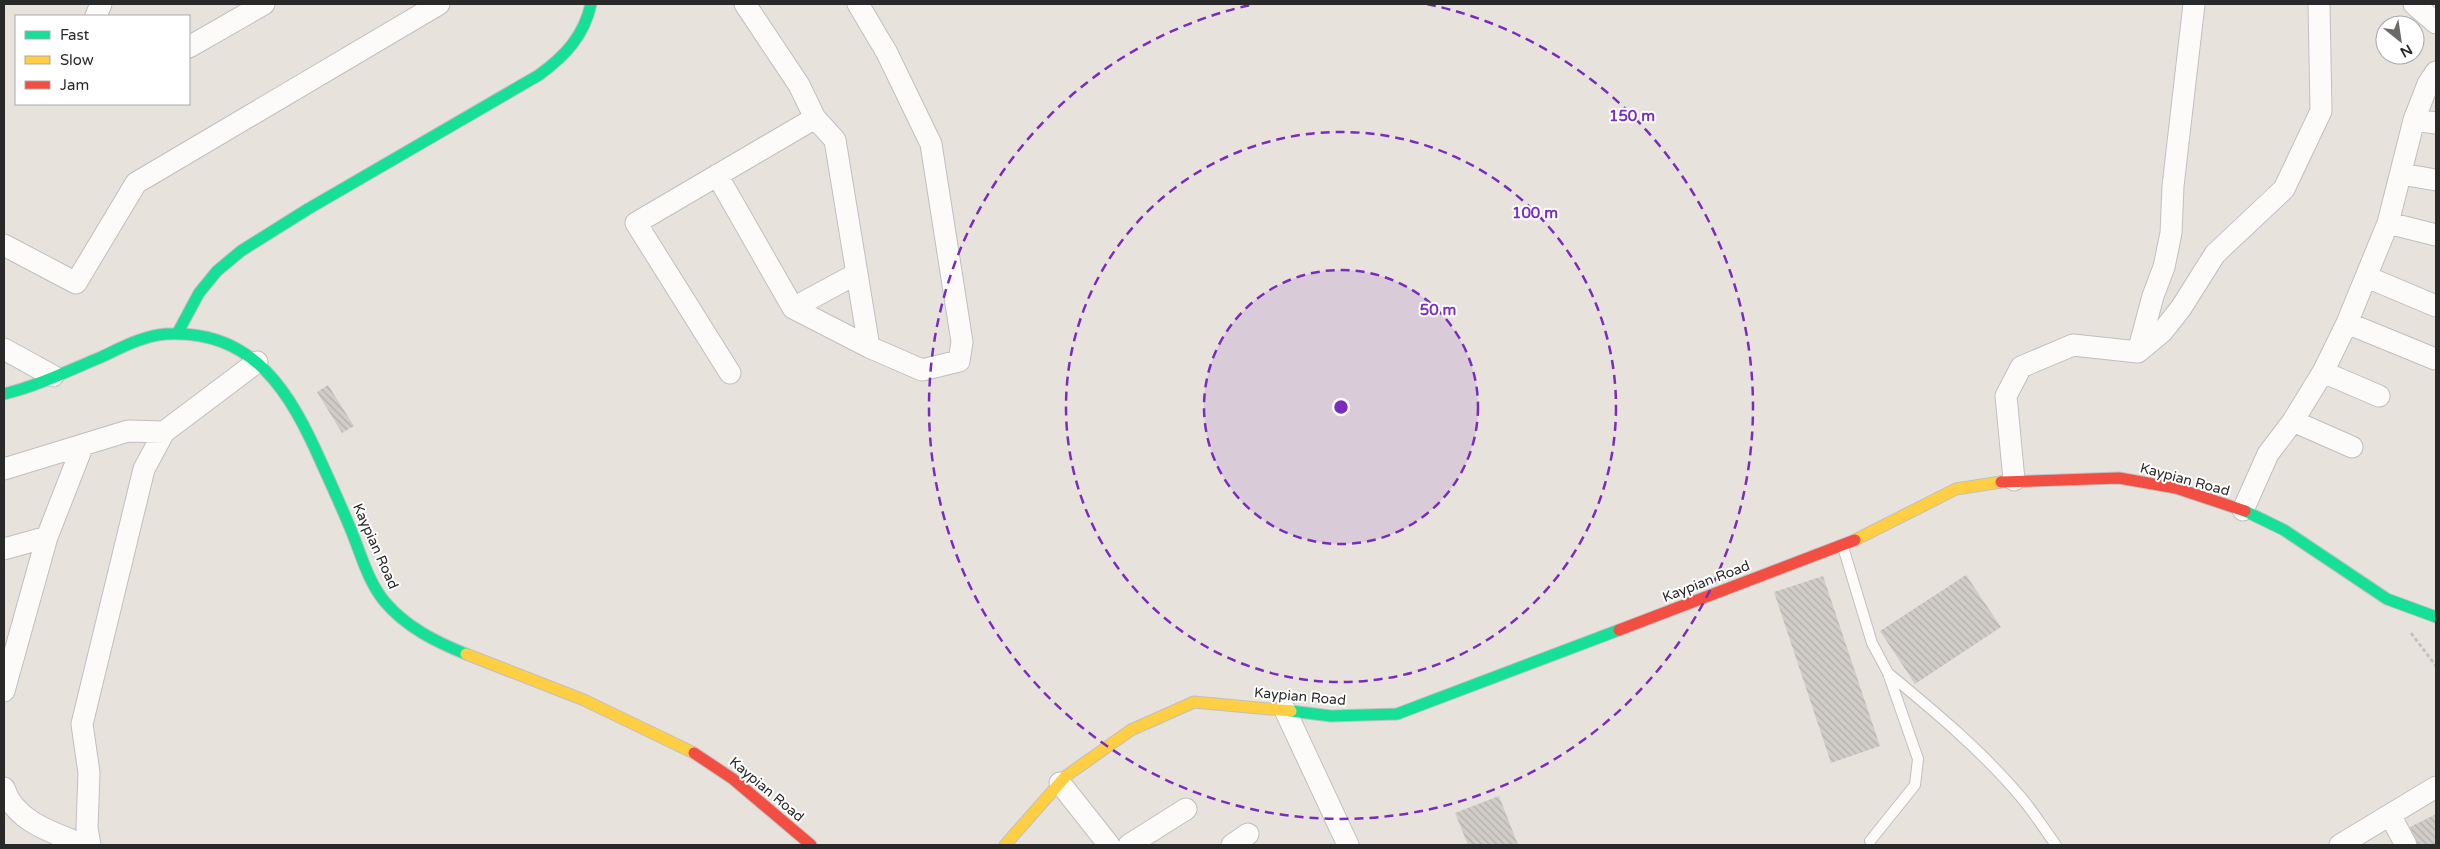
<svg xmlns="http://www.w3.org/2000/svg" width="2440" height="849" font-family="'Varela Round',sans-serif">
<defs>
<pattern id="building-back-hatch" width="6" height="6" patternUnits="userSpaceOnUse" patternTransform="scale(1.25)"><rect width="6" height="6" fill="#d0ccc8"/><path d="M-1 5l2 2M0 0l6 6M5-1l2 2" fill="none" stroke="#b3afac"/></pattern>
</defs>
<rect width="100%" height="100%" fill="#e8e2dd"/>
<path fill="url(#building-back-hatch)" d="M328 385 354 426 342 433 317 392Z
M1966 575 2001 627 1915 684 1880 631Z
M1823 576 1880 746 1831 763 1774 592Z
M1499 796 1518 845H1468L1455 813Z
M2436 814V845H2418L2410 827Z"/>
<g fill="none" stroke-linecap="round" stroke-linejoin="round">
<g stroke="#c0bfc0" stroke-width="12">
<path id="lane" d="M1843 547 1872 643 1888 673 1918 759 1915 785 1870 841
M1888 673C1934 711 1981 750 2020 796 2033 811 2044 829 2056 845"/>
</g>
<g stroke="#c0bfc0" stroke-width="23">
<path id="street" d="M745 4 799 85 815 118 835 140 869 347
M2414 4 2436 23
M96 16 101 4
M189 47 264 4
M2414 120 2436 123
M2401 174 2436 180
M717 175 793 308 869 347 922 370 959 361 962 342 931 144 887 53 858 4
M2388 223 2436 235
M4 245 76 283 136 183 439 4
M2367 277 2436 306
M793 308 856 274
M2347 323 2435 359
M4 349 53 376
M2138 352 2153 296 2164 267 2171 233 2173 186 2194 4
M2323 372 2379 396
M730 373 636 223 815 118
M2293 421 2352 447
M4 469 128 431 164 432
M2014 480 2006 396 2021 367 2073 345 2138 352 2162 332 2181 308 2215 254 2284 189 2321 111 2319 4
M2243 510 2268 454 2293 421 2323 372 2347 323 2388 223 2414 120 2428 84 2436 72
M47 537 83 445
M4 549 47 537 4 691
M1285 710 1348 845
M1060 783 1109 845
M4 788C15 822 54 833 84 845
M2390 815 2406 845
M90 845 87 828 89 773 82 724 144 469 164 432 257 362
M1129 845 1186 809
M1232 845 1248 834
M2340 845 2436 787"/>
</g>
<g stroke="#c0bfc0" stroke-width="13">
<path id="fast" d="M177 334 199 293 217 271 241 251 308 209 539 75C565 56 584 36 591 4
M4 394C37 386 68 371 99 358 121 348 142 336 166 334 255 329 291 394 322 464 332 486 342 508 351 530 361 554 368 582 385 602 406 627 436 642 466 654
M2245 511 2284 530 2387 599 2436 617
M1291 711 1331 716 1397 714 1619 630"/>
</g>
<g stroke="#c0bfc0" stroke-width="13">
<path id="slow" d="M1855 540 1956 489 2001 482
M466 654 584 700 694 753
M1005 845 1066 776 1131 730 1194 702 1291 711"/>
</g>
<g stroke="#c0bfc0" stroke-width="13">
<path id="jam" d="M2001 482 2119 478 2176 488 2245 511
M1619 630 1855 540
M694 753 733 779 811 845"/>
</g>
<path stroke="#c4c3c2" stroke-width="3" stroke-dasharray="4 2.5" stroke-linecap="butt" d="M2411 633 2436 666"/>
<use href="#lane" stroke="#fcfbfa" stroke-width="10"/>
<use href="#street" stroke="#fcfbfa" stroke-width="21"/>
<use href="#fast" stroke="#16e098" stroke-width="11"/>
<use href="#slow" stroke="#ffcf43" stroke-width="11"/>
<use href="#jam" stroke="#f24e42" stroke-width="11"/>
</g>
<circle cx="1341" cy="407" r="137" fill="#7b2cbf" fill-opacity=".12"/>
<g fill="none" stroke="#7b2cbf" stroke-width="2.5" stroke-dasharray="9 6">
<circle cx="1341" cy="407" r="137"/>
<circle cx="1341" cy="407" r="275"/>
<path d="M1427 4A412 412 0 1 1 1255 4"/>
</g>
<g text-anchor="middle" stroke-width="4" stroke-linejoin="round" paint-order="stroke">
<g font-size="14" fill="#292929" stroke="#fff">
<text transform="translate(2185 479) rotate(15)" y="5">Kaypian Road</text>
<text transform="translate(376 546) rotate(66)" y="5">Kaypian Road</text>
<text transform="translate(1706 581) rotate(-21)" y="5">Kaypian Road</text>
<text transform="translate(1300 696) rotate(5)" y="5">Kaypian Road</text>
<text transform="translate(767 789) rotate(40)" y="5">Kaypian Road</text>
</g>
</g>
<circle cx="1341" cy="407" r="8" fill="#7b2cbf" stroke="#fff" stroke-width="2.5"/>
<g font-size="15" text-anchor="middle" font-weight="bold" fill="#7b2cbf" stroke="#fff" stroke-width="4" stroke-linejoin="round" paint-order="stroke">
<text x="1632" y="121">150 m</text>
<text x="1535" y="218">100 m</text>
<text x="1438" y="315">50 m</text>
</g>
<rect width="2440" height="849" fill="none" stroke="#292929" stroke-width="10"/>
<rect x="15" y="15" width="175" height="90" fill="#ffffff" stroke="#a9a9a9"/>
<rect x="25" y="31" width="25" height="8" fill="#16e098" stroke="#a9a9a9"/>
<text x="60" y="40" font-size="15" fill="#292929">Fast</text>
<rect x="25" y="56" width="25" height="8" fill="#ffcf43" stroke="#a9a9a9"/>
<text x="60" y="65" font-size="15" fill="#292929">Slow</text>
<rect x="25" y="81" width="25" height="8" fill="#f24e42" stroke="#a9a9a9"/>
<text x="60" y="90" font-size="15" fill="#292929">Jam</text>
<g transform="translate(2400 40) rotate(150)"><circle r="24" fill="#ffffff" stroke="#a9a9a9"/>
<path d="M0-4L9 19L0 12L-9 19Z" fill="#6c6a68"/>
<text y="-8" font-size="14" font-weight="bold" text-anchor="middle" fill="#292929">N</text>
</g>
</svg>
